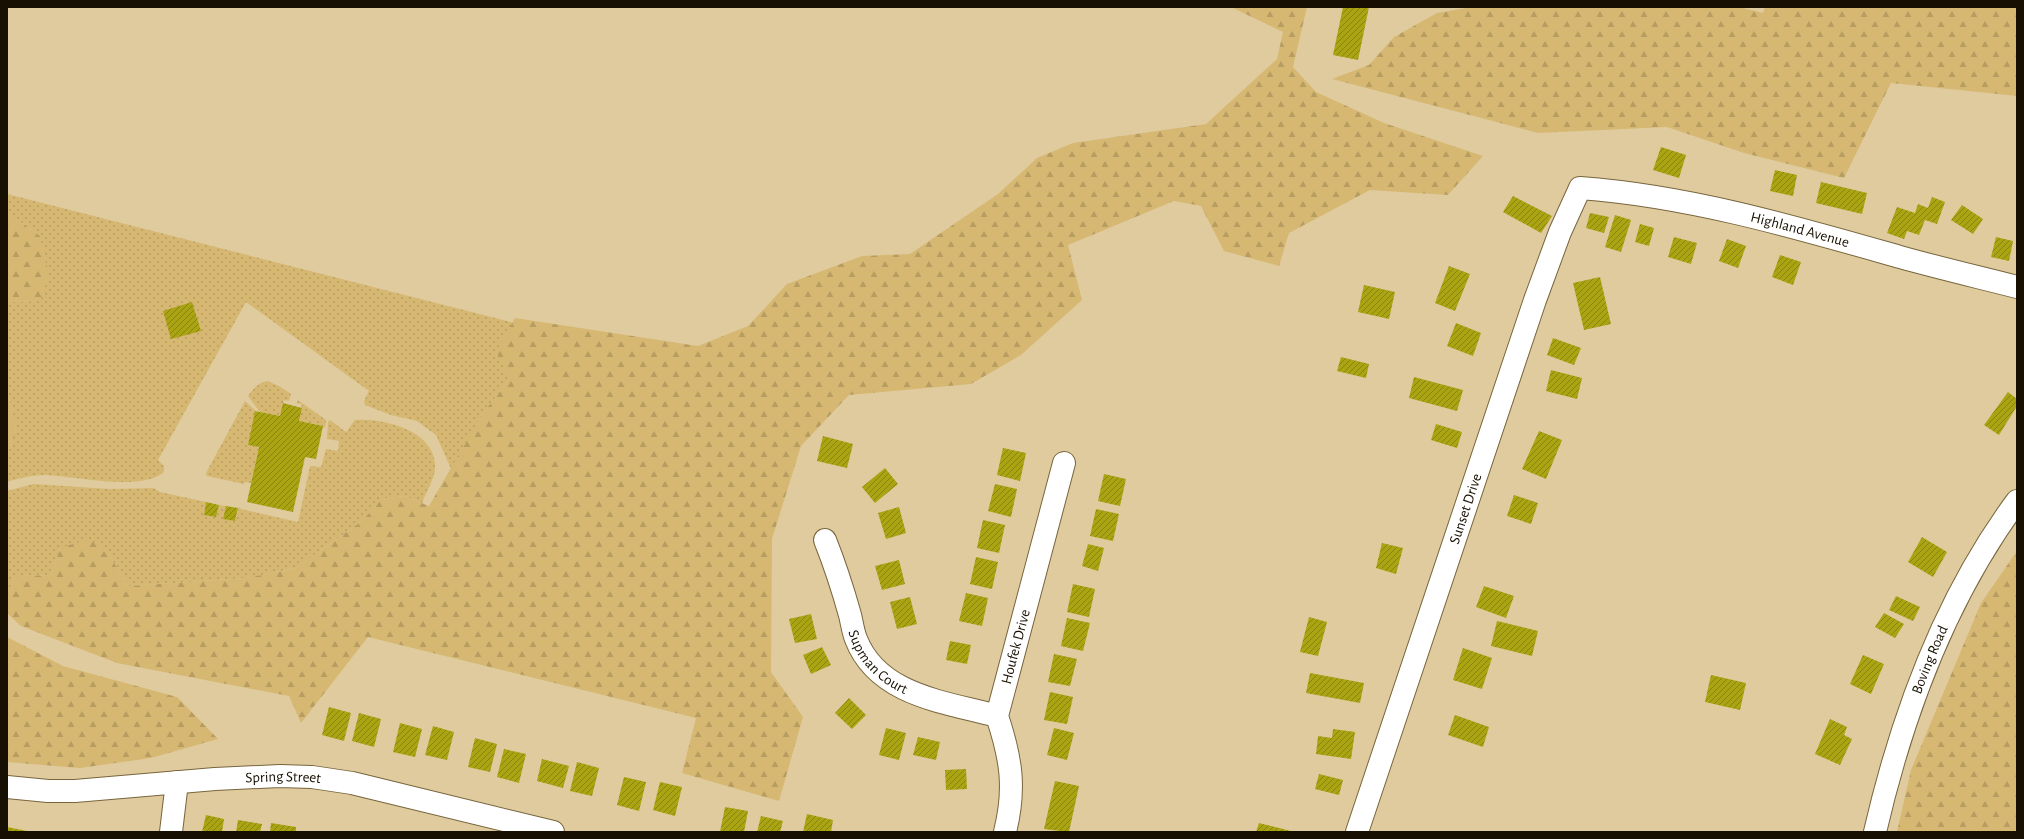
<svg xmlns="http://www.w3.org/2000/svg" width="2024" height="839" font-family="'Alegreya Sans',sans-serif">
<defs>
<pattern id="grass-dots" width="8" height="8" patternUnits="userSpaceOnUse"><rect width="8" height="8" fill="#d6b872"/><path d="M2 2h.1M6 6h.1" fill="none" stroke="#b79d61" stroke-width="1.8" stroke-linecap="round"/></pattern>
<pattern id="forest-firs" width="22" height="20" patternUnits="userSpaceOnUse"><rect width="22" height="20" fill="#d6b872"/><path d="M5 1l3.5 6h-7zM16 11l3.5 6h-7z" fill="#b79d61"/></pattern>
<pattern id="building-hatch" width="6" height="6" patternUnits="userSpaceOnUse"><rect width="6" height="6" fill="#aaa413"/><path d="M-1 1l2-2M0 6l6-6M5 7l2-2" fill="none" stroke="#89840f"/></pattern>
</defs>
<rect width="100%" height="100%" fill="#dfcb9e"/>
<path fill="url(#grass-dots)" d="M7 194 535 328 509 379 481 416 452 471 436 435 417 421 391 415 365 405 364 401 369 391 246 302 158 460 164 466V472C142 492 74 476 46 475 33 475 19 478 7 482V456L16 428 7 390V302L40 301V236L7 212Z
M267 381 279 386 291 394 289 401 284 400 280 416 260 412 248 396C254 388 258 383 267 381Z
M298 400 326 420 325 428 323 426 299 421 302 404 297 403Z
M245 401 256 411 248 445 259 447 251 483 245 482 244 484 207 476 206 473Z
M330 420 346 432 355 420C383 418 434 430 435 465 436 477 426 492 422 503L405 496 382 499 362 521 296 568 247 578 129 586 105 549 60 548 50 576 26 575 14 579 7 594V491L33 484 110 489 154 488 160 492 206 502 204 515 216 517 219 505 226 506 223 519 235 521 239 507 241 509 298 522 310 466 321 467 326 449 338 451 339 441 327 439 328 422Z"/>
<path fill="url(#forest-firs)" d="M1231 7H1307L1293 67 1316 92 1384 123 1483 156 1448 195 1370 190 1289 233 1279 266 1224 251 1201 206 1174 201 1068 245 1082 300 1021 355 971 384 849 395 801 446 772 539 771 672 803 717 779 801 682 773 696 718 368 637 301 723 289 696 117 663 21 626 7 613V594L14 579 26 575 50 576 60 548 89 539 105 549 129 586 247 578 296 568 362 521 382 499 405 496 429 506 481 416 509 379 496 352 515 318 698 346 748 326 787 284 862 256 910 254 998 194 1037 158 1073 143 1206 124 1277 59 1283 32Z
M1472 7H1739L1763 13 1765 7H2017V96L1891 83 1844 178 1744 153 1667 127 1538 133 1332 79 1369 65 1394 37 1437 13Z
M7 212 40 236 49 275 40 301 7 302Z
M7 390 16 428 7 456Z
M2017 551V832H1897L1911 770 1981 603Z
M7 637 63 666 177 697 218 739 151 758 80 768 7 762Z"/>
<path fill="url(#building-hatch)" d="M1343 7H1369L1358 60 1333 55Z
M1661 147 1686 155 1679 178 1653 170Z
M1775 170 1797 175 1793 196 1770 191Z
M1821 182 1867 193 1862 214 1816 203Z
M1513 196 1552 216 1541 233 1503 212Z
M1932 197 1945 202 1937 224 1925 220 1919 235 1907 231 1904 239 1887 233 1897 207 1915 213 1918 204 1928 208Z
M1962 205 1983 219 1973 234 1951 220Z
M1590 213 1609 217 1604 233 1586 228Z
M1615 215 1631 220 1621 252 1605 247Z
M1640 224 1654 228 1649 246 1635 242Z
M1674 237 1697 243 1691 264 1668 257Z
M1996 237 2013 241 2009 261 1991 257Z
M1727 239 1746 246 1738 268 1719 261Z
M1780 255 1801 262 1793 285 1772 277Z
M1449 266 1470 274 1455 311 1435 303Z
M1600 277 1611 324 1584 330 1573 283Z
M1364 285 1395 292 1389 319 1358 312Z
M192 302 201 331 171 339 163 311Z
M1456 323 1481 333 1473 356 1447 346Z
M1553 338 1581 348 1574 365 1547 355Z
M1341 357 1369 364 1366 378 1337 371Z
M1551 370 1582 378 1577 399 1546 391Z
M1414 377 1463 390 1457 411 1409 398Z
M2008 392 2017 399V406L1999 435 1984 425Z
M283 403 302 408 299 421 323 426 316 459 305 457 293 512 247 502 259 447 248 445 255 411 280 416Z
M1436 424 1462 432 1457 448 1431 440Z
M1539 431 1562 440 1546 479 1522 469Z
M823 436 853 444 847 468 817 461Z
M1003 448 1026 453 1020 481 997 475Z
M885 468 898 484 875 503 862 487Z
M1104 474 1126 479 1120 506 1098 501Z
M995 484 1017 489 1011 517 988 511Z
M1514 495 1538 503 1531 524 1507 516Z
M206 502 219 505 216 517 204 515Z
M226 506 238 508 235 521 223 519Z
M899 507 906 533 886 539 878 513Z
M1096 509 1119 514 1113 541 1090 536Z
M983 520 1005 525 999 553 977 548Z
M1922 537 1947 552 1933 577 1908 562Z
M1382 543 1403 548 1396 574 1376 568Z
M1088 544 1104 548 1098 571 1082 566Z
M976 557 998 562 992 589 970 584Z
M899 560 905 584 882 590 875 566Z
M1073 584 1095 589 1089 617 1067 612Z
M1484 586 1514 596 1506 618 1476 607Z
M966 593 988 598 982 626 959 621Z
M1896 596 1920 607 1913 621 1889 610Z
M910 597 917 624 897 629 890 602Z
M1884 613 1904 624 1895 638 1875 627Z
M811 614 817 639 795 643 789 619Z
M1309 617 1327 622 1318 656 1300 652Z
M1067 618 1090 623 1083 651 1061 646Z
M1497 621 1538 631 1532 656 1491 646Z
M950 641 971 645 967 664 946 660Z
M822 647 831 665 811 674 803 655Z
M1463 648 1492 658 1482 689 1453 680Z
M1054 654 1077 659 1070 686 1048 682Z
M1863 655 1884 664 1871 694 1850 684Z
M1310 673 1364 683 1360 703 1306 693Z
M1711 675 1746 683 1740 710 1705 702Z
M1050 692 1073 697 1067 724 1044 720Z
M849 698 866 715 852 729 835 713Z
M329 707 351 713 344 741 322 735Z
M359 713 381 719 374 747 352 741Z
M1455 715 1489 727 1483 747 1448 735Z
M1830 719 1847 727 1844 735 1852 739 1840 765 1815 754Z
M400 723 422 729 415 757 393 752Z
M433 726 454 732 447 760 425 755Z
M886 728 906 733 899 760 879 755Z
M1054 728 1074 733 1067 760 1047 755Z
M1333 729 1355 732 1351 759 1316 754 1318 736 1332 738Z
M918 737 940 742 936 760 913 755Z
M475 738 497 744 490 772 468 767Z
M504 749 526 754 519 783 497 777Z
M542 759 569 766 563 788 537 781Z
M577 762 599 768 592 796 570 791Z
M966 769 967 789 946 790 945 770Z
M1319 774 1343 780 1339 795 1315 789Z
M624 777 646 782 639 811 617 805Z
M1055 781 1079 786 1069 832 1044 829Z
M660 782 682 787 675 816 653 810Z
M725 807 748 811 744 832H720Z
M807 814 833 820 831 832H803Z
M206 815 224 819 222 832H202Z
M761 816 783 821 780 832H757Z
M238 820 262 824 260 832H236Z
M271 823 296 827V832H270Z
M1259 823 1291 831V832H1256Z
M7 827 27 831 26 832H7Z"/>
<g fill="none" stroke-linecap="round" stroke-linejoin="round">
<g stroke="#77653c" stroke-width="24">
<g id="minor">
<path id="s1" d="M825 540C835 565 843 590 850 615 852 623 853 632 856 639 878 696 946 702 997 716"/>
<path id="s2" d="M7 787 48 791H75L215 779 280 776 312 777 352 783 553 832"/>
<path d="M171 832 177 782"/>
<path id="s3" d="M1005 832C1016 788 1011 758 997 716L1064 463"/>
<path id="s4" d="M1357 832 1535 300 1560 232 1580 188C1689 196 1795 227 1900 257 1939 268 1978 277 2017 287"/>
<path id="s5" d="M1875 832C1902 715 1945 598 2017 501"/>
</g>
</g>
<use href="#minor" stroke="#fff" stroke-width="22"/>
</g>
<g text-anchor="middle" stroke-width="4" stroke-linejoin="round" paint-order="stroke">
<g font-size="15" fill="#171002" stroke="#ecd8ab">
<text dy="5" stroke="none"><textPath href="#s4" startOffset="906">Highland Avenue</textPath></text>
<text dy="5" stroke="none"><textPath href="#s4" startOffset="341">Sunset Drive</textPath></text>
<text dy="5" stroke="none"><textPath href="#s3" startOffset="190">Houfek Drive</textPath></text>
<text dy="5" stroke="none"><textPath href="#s1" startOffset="136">Supman Court</textPath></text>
<text dy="5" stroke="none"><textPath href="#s5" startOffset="181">Boving Road</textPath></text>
<text dy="5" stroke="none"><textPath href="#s2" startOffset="277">Spring Street</textPath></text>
</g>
</g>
<rect width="2024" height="839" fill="none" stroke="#171002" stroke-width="16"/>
</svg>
